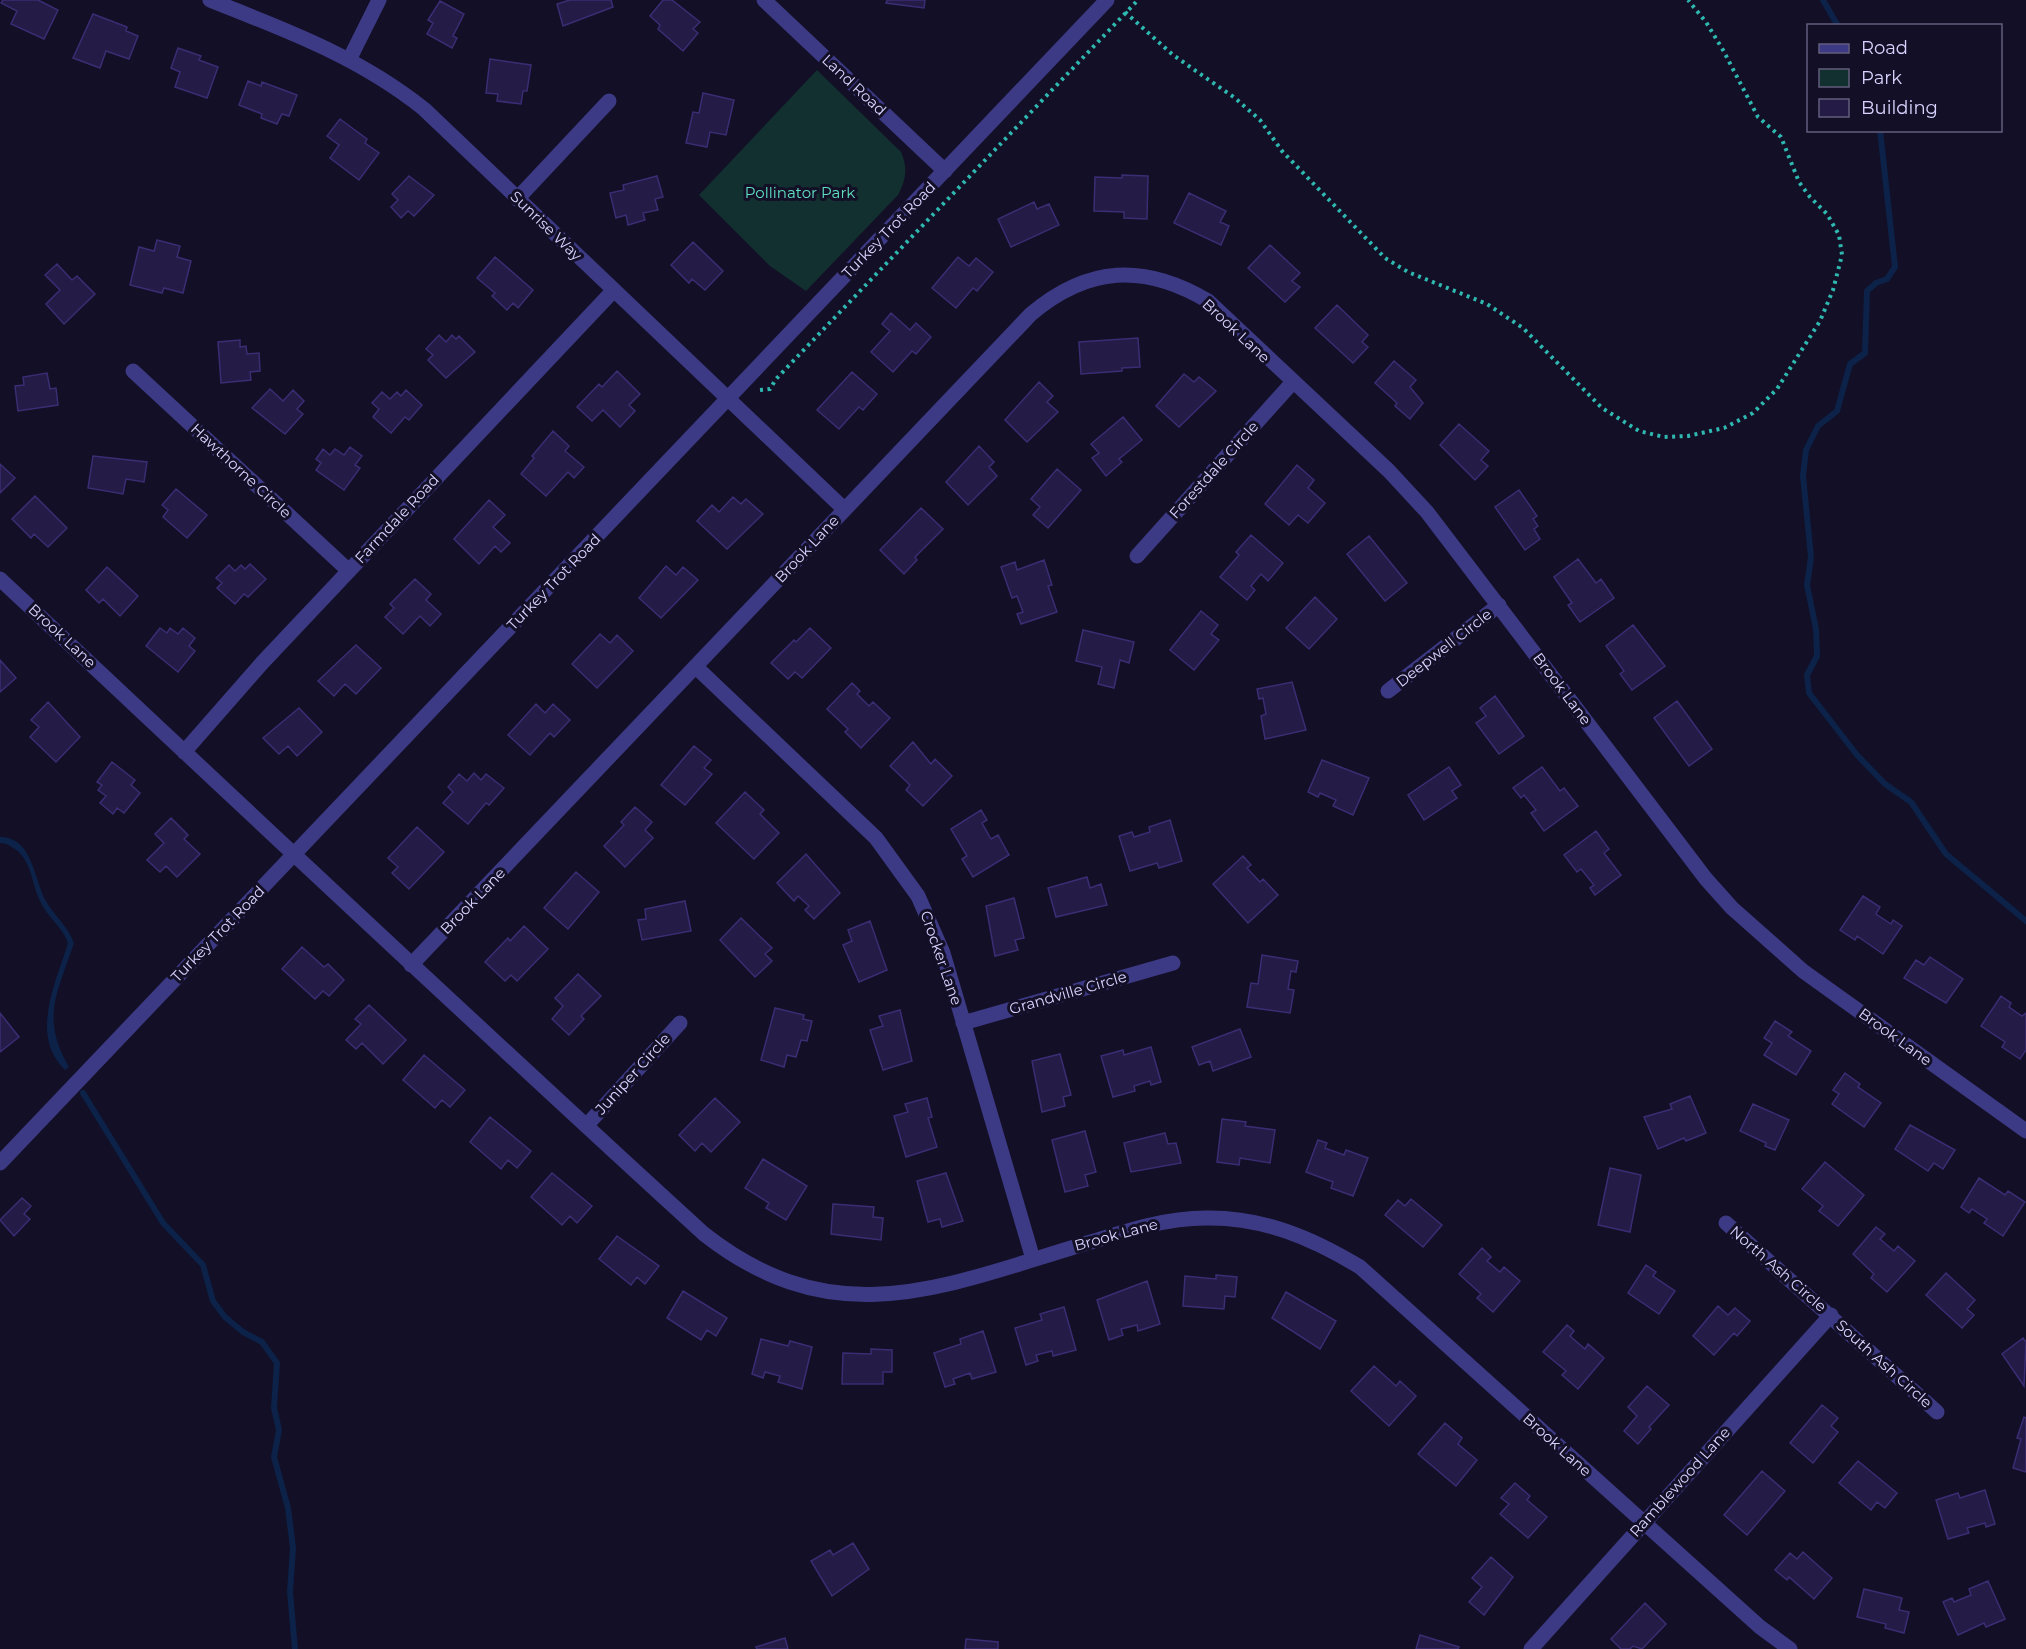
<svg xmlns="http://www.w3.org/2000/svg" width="2026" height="1649" font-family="Montserrat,sans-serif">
<rect width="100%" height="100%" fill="#130f26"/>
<path fill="#12302f" d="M817 70 901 152C908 168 906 179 898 195L806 291 770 266 699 195Z"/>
<path fill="#0c2248" d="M0 837C33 837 34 880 46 901 55 917 67 925 74 943 58 992 40 1018 69 1067L65 1070C29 1035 56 983 68 943 62 926 47 917 40 901 33 887 32 869 23 857 18 850 8 843 0 843Z"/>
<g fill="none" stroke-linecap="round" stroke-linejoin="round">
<path stroke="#0c2248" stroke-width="6" d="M1823 0 1838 26
M1880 130 1895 267 1887 279 1876 283 1867 291 1865 353 1850 364 1837 411 1818 426 1806 450 1803 476 1811 557 1807 585 1816 629 1817 656 1807 675 1809 693 1857 755 1885 784 1911 802 1946 854 2026 921
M83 1093 163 1223 203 1265 213 1301 225 1317 243 1332 262 1342 277 1363 274 1408 279 1430 274 1457 288 1508 293 1548 290 1592 295 1649"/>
</g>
<path fill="#241b47" stroke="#3b2d73" stroke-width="1.5" d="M3 0H38L58 10 44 39 11 24 17 11 1 3Z
M570 0H611L613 7 563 26 557 4Z
M663 0H672L700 22 693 29 698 33 683 51 658 29 660 25 650 16Z
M887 0H925L924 8 886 3Z
M440 1 464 14 453 36 457 38 452 48 427 34 433 23 428 20Z
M93 14 127 27 126 31 138 36 129 59 106 51 100 68 73 58Z
M178 48 201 56 199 60 218 67 207 98 175 87 180 72 171 68Z
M490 59 531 65 527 91H523L521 104 497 101 498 94 486 93Z
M248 81 261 86 262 82 297 95 289 116 282 114 277 124 261 118 262 114 239 105Z
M703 93 734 100 726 135 710 132 707 147 686 143 693 112 699 113Z
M340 119 367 139 365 143 379 153 359 180 330 158 339 145 327 136Z
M1122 175 1148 176 1147 219 1124 218V212L1094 211 1095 177 1122 178Z
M409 176 434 195 414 216 408 211 401 218 391 207 398 200 392 194Z
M657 176 663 197 655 199 658 210 643 213 645 220 628 225 626 215 616 218 610 193 624 190 623 185Z
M1189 193 1226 211 1220 222 1229 226 1221 245 1174 223Z
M1034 202 1037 209 1049 204 1059 225 1011 247 998 219Z
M157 240 180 246 177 257 191 261 183 293 164 288 162 293 130 285 139 247 154 251Z
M693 242 723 271 705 290 692 279 689 283 671 265Z
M1270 245 1300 273 1292 281 1300 287 1285 302 1248 268Z
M495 257 533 290 518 308 513 303 507 310 492 296 495 293 477 278Z
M958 257 969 266 976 258 993 272 977 291 973 288 956 308 932 288Z
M57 264 72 280 77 276 95 294 64 324 46 304 60 290 45 275Z
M1337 305 1368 335 1362 342 1368 347 1353 363 1315 328Z
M891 313 910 330 916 323 931 337 916 354 912 351 893 372 871 352 890 331 882 324Z
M439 335 446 342 452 335 456 339 459 336 475 352 446 378 428 360 433 355 426 349Z
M1138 338 1140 367 1122 368V371L1081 374 1079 342Z
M240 340V347L246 346 247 354 259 353 260 371 250 372 251 380 221 383 218 342Z
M1394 361 1416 380 1410 387 1423 403 1410 419 1395 406 1397 403 1375 383Z
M617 371 640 394 629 405 635 411 620 427 603 410 592 421 577 407 599 384 602 387Z
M852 372 877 394 863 410 859 407 839 429 817 410Z
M47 373 50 389 56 388 58 405 18 411 15 386 24 385 23 377Z
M1184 374 1194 382 1199 377 1216 391 1179 427 1156 406Z
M1039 382 1053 396 1047 402 1058 412 1027 442 1005 420Z
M270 389 283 401 293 390 304 401 297 409 303 414 285 434 252 408Z
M406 390 422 405 409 420 405 417 391 433 373 417 379 409 372 403 382 392 390 399 397 392 401 396Z
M1123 417 1142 440 1119 459 1122 462 1106 476 1092 458 1099 453 1091 444Z
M1459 424 1489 451 1481 460 1488 466 1475 480 1440 445Z
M553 431 569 446 565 451 584 467 574 478 568 472 546 496 521 474 534 458 532 456Z
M979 446 994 462 989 467 997 476 968 505 946 482Z
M350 447 362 456 355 465 360 468 344 490 316 470 321 463 316 459 323 449 330 455 335 449 344 455Z
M93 456 147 462 144 482 126 479 123 494 88 488Z
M0 464 15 478 0 493Z
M1297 465 1314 480 1308 488 1325 503 1308 523 1298 515 1289 525 1265 504Z
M1057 469 1081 490 1048 528 1033 515 1040 507 1031 499Z
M176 489 207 515 187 538 163 517 168 510 162 505Z
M1519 490 1537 516 1533 519 1538 526 1534 529 1540 539 1525 550 1495 507Z
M35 496 67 528 48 547 34 534 31 538 12 519Z
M733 497 741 504 746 499 763 514 727 549 697 521 712 505 719 512Z
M489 500 505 515 493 527 510 543 501 552 495 546 479 564 454 539Z
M921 508 943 529 915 557 917 560 904 574 880 550Z
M1251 535 1283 563 1268 581 1261 574 1251 586 1255 590 1247 600 1220 577 1239 555 1236 552Z
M1369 536 1407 583 1385 601 1347 554Z
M1578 559 1596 583 1601 579 1614 598 1580 622 1568 605 1572 603 1554 577Z
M1044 560 1052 585 1048 586 1057 612 1021 624 1017 614 1023 612 1017 596 1012 598 1001 567 1015 562 1017 570Z
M250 564 266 579 248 597 244 594 235 604 217 588 222 583 216 578 229 565 235 571 241 565 245 569Z
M666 566 676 575 683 567 698 580 661 618 639 598Z
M107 567 138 596 120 616 103 599 99 603 86 590Z
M415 579 431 594 426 600 441 614 430 626 420 616 403 634 385 617 394 608 390 604Z
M1315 597 1337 619 1309 649 1286 628Z
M1201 611 1218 625 1211 634 1219 640 1194 670 1170 650Z
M1633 625 1665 666 1632 690 1620 674 1624 671 1606 646Z
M160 628 167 633 170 628 178 634 183 628 195 638 189 646 195 651 178 672 146 646Z
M810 628 831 648 802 678 795 672 788 679 771 663 794 640 796 642Z
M1083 630 1134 642 1129 663 1120 660 1114 688 1098 684 1102 667 1076 661Z
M600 634 610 643 617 635 633 651 597 688 572 664Z
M356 645 381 668 356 694 345 684 334 696 318 681Z
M0 660 16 678 0 692Z
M1292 682 1306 730 1265 739 1261 716 1266 714 1263 698 1259 699 1257 689Z
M852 683 860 691 857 694 869 706 873 702 890 718 861 748 845 732 848 729 827 709Z
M1495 696 1524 736 1499 754 1476 723 1486 716 1480 708Z
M1677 701 1712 749 1689 766 1654 718Z
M48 702 80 737 56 762 30 737 39 727 31 720Z
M536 704 545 713 553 704 570 720 554 737 550 733 530 755 508 735Z
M299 708 322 732 297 756 288 746 279 754 263 738Z
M913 742 931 764 935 759 952 776 923 806 906 790 910 785 890 766Z
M694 746 711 760 704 768 712 774 685 805 661 785Z
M1322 760 1369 778 1353 815 1333 806 1336 800 1320 793 1318 797 1308 792Z
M112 762 135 780 131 785 140 793 124 813 117 808 113 814 100 803 106 796 98 790 102 785 97 782Z
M1449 767 1461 785 1452 791 1457 798 1424 820 1408 795Z
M1542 767 1560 791 1564 788 1578 806 1544 831 1531 813 1536 810 1524 795 1521 798 1513 788Z
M474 773 481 780 486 774 504 788 489 805 486 803 468 824 443 803 453 792 448 787 459 774 467 781Z
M745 792 764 810 760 814 779 833 754 859 716 823Z
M635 807 652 822 645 830 653 838 625 867 604 846 624 825 621 822Z
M981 810 987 820 982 823 991 839 998 835 1009 855 973 877 962 859 967 856 951 829Z
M171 818 188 835 184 839 200 854 177 877 166 866 160 872 147 860 164 843 155 834Z
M1170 820 1182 861 1159 868 1157 863 1130 871 1119 836 1132 832 1134 837 1150 832 1149 827Z
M417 827 444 852 409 889 392 873 398 867 388 858Z
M1596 831 1609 849 1604 853 1621 875 1595 895 1590 888 1594 885 1581 869 1577 872 1564 855Z
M806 854 840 893 814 919 805 910 809 906 798 896 794 901 777 883Z
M1243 856 1251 865 1247 868 1260 882 1263 879 1278 895 1248 923 1213 884Z
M576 872 599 892 568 929 544 908Z
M1087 877 1090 888 1101 884 1107 905 1056 917 1048 888Z
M1863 896 1880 907 1876 914 1891 924 1893 920 1902 926 1883 954 1857 936 1855 940 1840 930Z
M1014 898 1024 938 1015 940 1018 950 995 956 986 906Z
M685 901 691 931 642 940 638 920 646 919 645 909Z
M741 918 772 948 765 954 772 961 755 977 720 940Z
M870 921 887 970 859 982 843 945 852 941 848 930Z
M524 926 548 949 517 981 511 975 505 981 485 962 508 938 510 941Z
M302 947 324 967 328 964 344 980 329 996 323 991 315 999 282 969Z
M1262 955 1298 961 1296 972 1291 971 1288 989 1294 990 1290 1013 1247 1007 1251 983 1258 984Z
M1930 957 1963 979 1946 1003 1904 978 1916 960 1924 965Z
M578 974 601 996 581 1016 584 1019 569 1035 552 1019 563 1006 555 998Z
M2001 996 2011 1003 2009 1007 2022 1016 2026 1013V1050L2020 1059 2002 1047 2005 1042 1981 1026Z
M369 1005 406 1040 383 1064 362 1043 356 1049 346 1040 361 1024 355 1019Z
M775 1008 804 1015 803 1019 812 1021 807 1041 801 1040 796 1057 787 1055 784 1067 761 1060Z
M900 1010 912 1061 883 1070 870 1030 883 1026 879 1016Z
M0 1013 19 1037 0 1052Z
M1775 1021 1792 1032 1788 1036 1811 1051 1796 1075 1764 1055 1772 1043 1764 1038Z
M1240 1029 1251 1057 1213 1071 1210 1061 1199 1065 1192 1047Z
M1151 1047 1161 1082 1151 1085 1150 1081 1134 1086 1135 1091 1113 1097 1101 1056 1123 1050 1124 1055Z
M1060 1054 1071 1095 1063 1097 1065 1106 1042 1112 1032 1061Z
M424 1055 465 1090 450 1107 442 1100 435 1108 403 1080Z
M1845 1073 1860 1084 1858 1087 1881 1103 1864 1127 1832 1104 1839 1094 1833 1090Z
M1690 1096 1706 1133 1686 1141 1684 1138 1658 1149 1644 1117 1672 1109 1670 1104Z
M715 1098 740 1122 711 1152 702 1143 695 1151 679 1135Z
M927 1098 932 1117 928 1118 937 1147 906 1157 894 1116 908 1112 905 1104Z
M1753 1104 1789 1120 1775 1150 1765 1146 1766 1143 1740 1131Z
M490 1117 531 1151 517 1168 508 1160 501 1169 470 1142Z
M1222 1119 1246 1122 1245 1126 1275 1130 1270 1163 1240 1158 1239 1165 1217 1162Z
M1910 1125 1955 1150 1943 1169 1934 1163 1928 1171 1895 1149Z
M1085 1131 1096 1172 1085 1175 1088 1186 1065 1192 1052 1140Z
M1165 1133 1168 1144 1176 1143 1181 1163 1131 1172 1124 1143Z
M1318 1140 1327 1143 1325 1148 1344 1155 1346 1150 1368 1158 1353 1196 1331 1188 1333 1182 1306 1172Z
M763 1159 807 1186 786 1220 766 1208 769 1203 745 1188Z
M1825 1162 1864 1195 1838 1226 1819 1211 1823 1206 1802 1189Z
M1610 1168 1641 1175 1630 1232 1598 1225Z
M552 1173 592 1206 577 1223 570 1216 562 1225 531 1197Z
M946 1173 963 1221 942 1227 940 1219 928 1222 917 1181Z
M1979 1178 2005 1195 2008 1191 2025 1202 2003 1236 1984 1223 1987 1219 1972 1209 1969 1213 1961 1207Z
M22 1198 31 1206 24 1214 30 1219 14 1236 0 1220Z
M1411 1199 1442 1225 1423 1247 1385 1215 1398 1200 1405 1206Z
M833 1204 874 1207 873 1217 883 1218 881 1240 831 1234Z
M1876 1227 1885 1234 1880 1239 1894 1251 1898 1246 1915 1261 1887 1292 1871 1278 1874 1274 1853 1254Z
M617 1236 659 1266 645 1284 637 1277 631 1285 599 1259Z
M1482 1248 1491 1257 1487 1261 1500 1272 1504 1267 1520 1281 1493 1312 1477 1298 1481 1294 1459 1274Z
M1646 1265 1656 1272 1653 1276 1675 1291 1659 1314 1628 1293Z
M1946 1273 1975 1300 1967 1309 1974 1315 1962 1328 1926 1295Z
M1216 1275 1237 1277 1235 1297 1225 1296 1224 1309 1183 1306 1185 1276 1216 1279Z
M1147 1281 1160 1324 1138 1331 1137 1325 1121 1329 1123 1335 1109 1340 1097 1300Z
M683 1291 727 1318 716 1336 707 1330 701 1340 667 1318Z
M1286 1292 1336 1321 1320 1349 1272 1318Z
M1718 1306 1728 1315 1735 1308 1750 1321 1737 1336 1734 1333 1714 1355 1693 1336Z
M1064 1307 1076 1350 1053 1356 1052 1351 1036 1355 1038 1361 1026 1365 1015 1328 1042 1320 1040 1314Z
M1567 1325 1574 1331 1570 1336 1585 1349 1588 1344 1604 1358 1578 1389 1562 1375 1566 1371 1543 1352Z
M983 1331 996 1372 972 1379 970 1373 953 1379 955 1384 945 1387 934 1353 961 1344 960 1339Z
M2023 1338 2026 1342 2024 1386 2002 1354Z
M761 1339 788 1346 790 1341 812 1347 802 1389 778 1382 780 1376 765 1372 763 1378 752 1374Z
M871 1349 892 1350V1372H883V1384H842L843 1353 871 1354Z
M1374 1366 1396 1386 1400 1381 1416 1396 1389 1426 1351 1391Z
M1647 1386 1669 1405 1649 1427 1651 1429 1638 1444 1624 1431 1637 1416 1628 1407Z
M1822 1405 1838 1418 1831 1426 1838 1432 1813 1463 1790 1443Z
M2024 1417 2026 1418V1472L2013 1468 2021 1439 2017 1438Z
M1445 1423 1462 1438 1458 1444 1477 1460 1456 1486 1418 1454Z
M1858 1461 1897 1493 1885 1508 1877 1502 1871 1510 1839 1483Z
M1762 1471 1785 1491 1747 1535 1724 1515Z
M1515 1483 1530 1496 1527 1500 1547 1517 1528 1538 1500 1514 1509 1504 1501 1498Z
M1985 1490 1995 1524 1986 1527 1985 1523 1967 1528 1969 1533 1948 1539 1936 1500 1958 1493 1960 1498Z
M853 1543 869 1569 832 1596 811 1561 830 1550 833 1555Z
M1803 1552 1832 1578 1814 1599 1789 1577 1787 1580 1775 1570 1790 1553 1797 1559Z
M1491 1557 1513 1577 1484 1615 1469 1602 1482 1587 1472 1578Z
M1988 1581 2005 1619 1986 1627 1984 1623 1958 1635 1943 1602 1952 1598 1954 1602 1971 1595 1969 1589Z
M1864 1589 1902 1598 1899 1610 1909 1612 1904 1633 1885 1628 1886 1624 1857 1617Z
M1645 1603 1666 1624 1642 1649 1633 1646 1630 1649H1621L1611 1639Z
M1420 1635 1459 1647 1458 1649H1416Z
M785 1638 788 1649H757L756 1647Z
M966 1639 998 1642V1649H965Z"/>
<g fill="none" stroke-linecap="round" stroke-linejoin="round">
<path stroke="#2fb8b0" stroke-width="4" stroke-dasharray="3 4.5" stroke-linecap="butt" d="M1125 12 1173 55 1235 98 1260 120 1282 151 1385 258 1408 272 1487 304 1523 328 1602 408 1639 431 1664 437 1688 436 1724 428 1753 413 1777 389 1820 321 1833 290 1842 255 1839 235 1827 214 1810 197 1799 182 1781 137 1758 117 1723 50 1706 22 1688 0
M760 390 770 389 776 379 1138 0"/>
<path stroke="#3d3a85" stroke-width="15" d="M210 0C286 30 359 57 424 109L844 509
M764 0 945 171
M350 58 379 0
M517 199 609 101
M133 371 349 571
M1137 556 1292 383
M0 579C234 798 467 1018 704 1234 838 1339 948 1284 1091 1242 1129 1230 1167 1218 1206 1218 1263 1217 1312 1238 1360 1267L1760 1627 1790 1649
M696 667 876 838 918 896 943 953 1033 1259
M1388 691 1499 605
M184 752 262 663 613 291
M411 965 1031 314C1088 266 1144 263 1208 301L1389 471 1427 512 1706 879 1732 908 1803 971 2026 1131
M963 1023 1173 963
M586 1126 680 1023
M0 1163 1107 0
M1726 1223 1937 1412
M1531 1649 1831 1315"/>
</g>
<g text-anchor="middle" stroke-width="6" stroke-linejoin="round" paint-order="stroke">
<g font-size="15" fill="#d9d4ff" stroke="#130f26">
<text transform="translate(854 85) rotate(43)" y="5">Land Road</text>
<text transform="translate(546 226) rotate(44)" y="5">Sunrise Way</text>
<text transform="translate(889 230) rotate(-46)" y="5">Turkey Trot Road</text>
<text transform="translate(1236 331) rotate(43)" y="5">Brook Lane</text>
<text transform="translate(1214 470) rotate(-48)" y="5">Forestdale Circle</text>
<text transform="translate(241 471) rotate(43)" y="5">Hawthorne Circle</text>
<text transform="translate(397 519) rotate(-47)" y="5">Farmdale Road</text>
<text transform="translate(807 549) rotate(-47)" y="5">Brook Lane</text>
<text transform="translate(554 582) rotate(-46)" y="5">Turkey Trot Road</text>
<text transform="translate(62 636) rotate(43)" y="5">Brook Lane</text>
<text transform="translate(1444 648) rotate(-38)" y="5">Deepwell Circle</text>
<text transform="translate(1562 689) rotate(53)" y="5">Brook Lane</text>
<text transform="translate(473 901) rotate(-46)" y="5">Brook Lane</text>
<text transform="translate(218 934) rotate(-46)" y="5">Turkey Trot Road</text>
<text transform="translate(941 958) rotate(71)" y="5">Crocker Lane</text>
<text transform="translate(1068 993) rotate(-16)" y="5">Grandville Circle</text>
<text transform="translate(1895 1037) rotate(36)" y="5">Brook Lane</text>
<text transform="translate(633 1074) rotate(-48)" y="5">Juniper Circle</text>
<text transform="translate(1116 1235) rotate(-15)" y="5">Brook Lane</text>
<text transform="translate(1778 1269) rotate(41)" y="5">North Ash Circle</text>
<text transform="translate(1884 1364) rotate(42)" y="5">South Ash Circle</text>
<text transform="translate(1557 1445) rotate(42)" y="5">Brook Lane</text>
<text transform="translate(1680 1482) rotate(-48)" y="5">Ramblewood Lane</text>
</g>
<g font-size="15" fill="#5fe0c0" stroke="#130f26">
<text x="800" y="198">Pollinator Park</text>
</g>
</g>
<rect x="1807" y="24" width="195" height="108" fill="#130f26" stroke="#625e7d" stroke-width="1.5"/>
<rect x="1819" y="44" width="30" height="9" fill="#3d3a85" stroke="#625e7d" stroke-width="1.5"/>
<text x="1861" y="54" font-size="18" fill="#d9d4ff">Road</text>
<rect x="1819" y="69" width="30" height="18" fill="#12302f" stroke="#625e7d" stroke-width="1.5"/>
<text x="1861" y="84" font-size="18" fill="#d9d4ff">Park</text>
<rect x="1819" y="99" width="30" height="18" fill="#241b47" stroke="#625e7d" stroke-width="1.5"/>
<text x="1861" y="114" font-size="18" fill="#d9d4ff">Building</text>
</svg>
